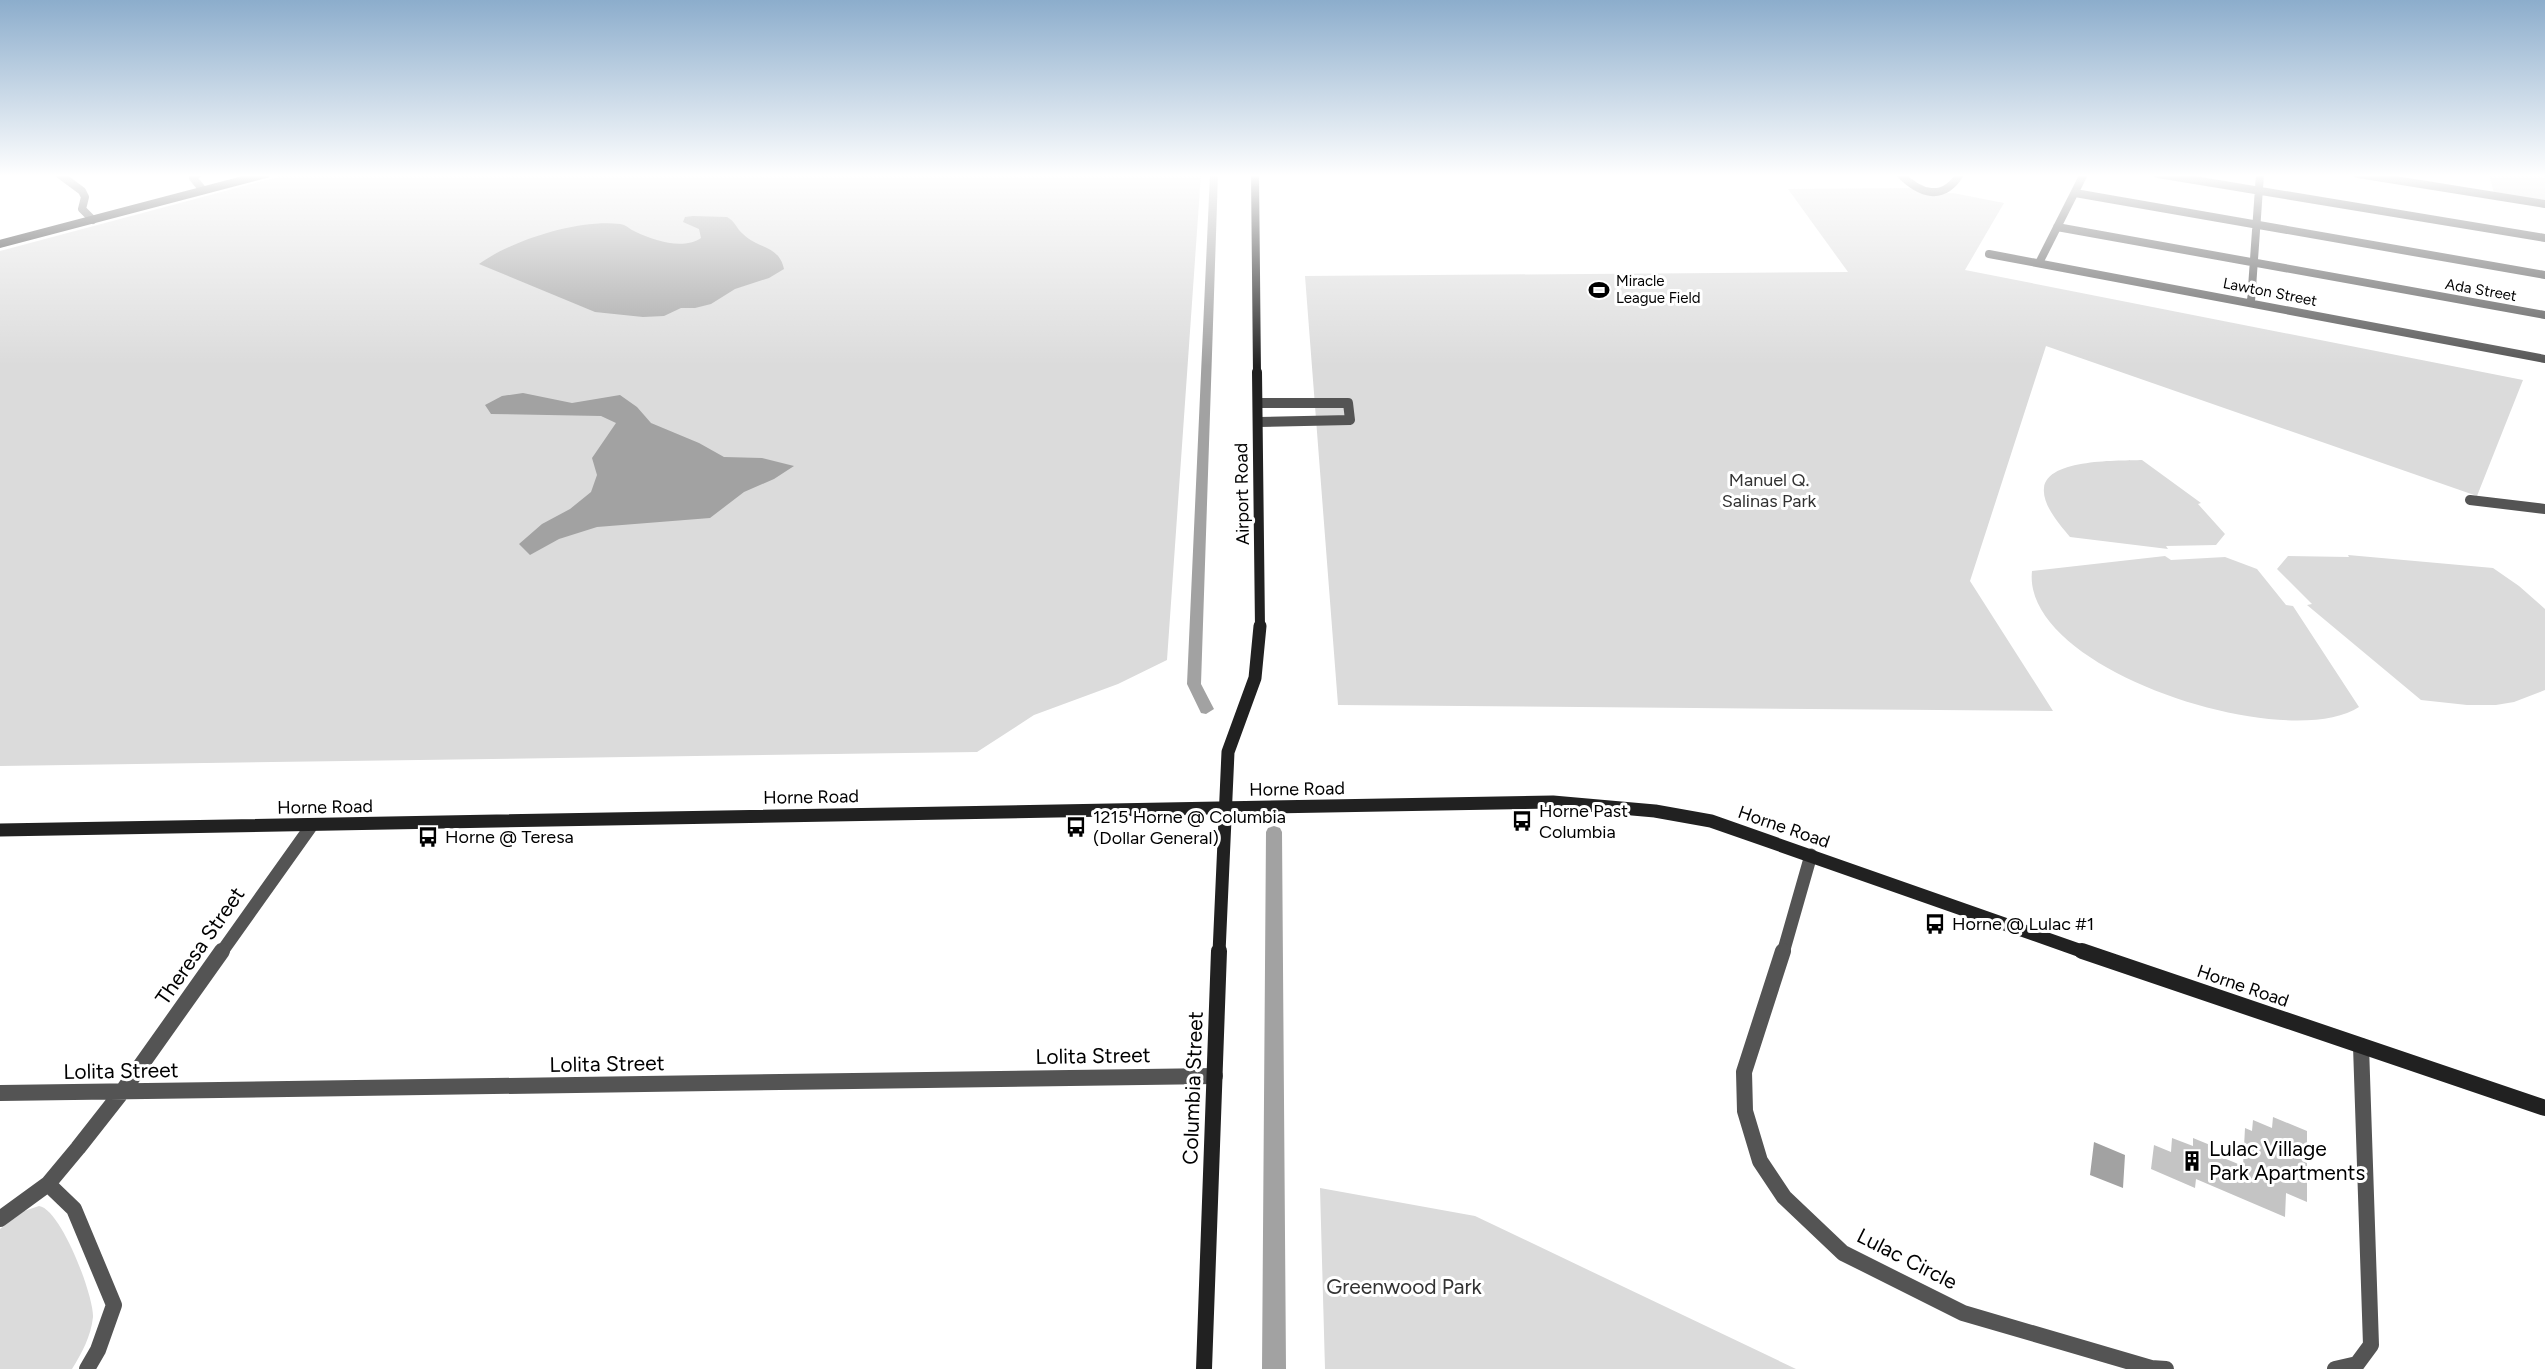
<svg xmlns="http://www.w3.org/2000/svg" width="2545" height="1369" font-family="Figtree,sans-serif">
<rect width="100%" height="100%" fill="#fff"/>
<path fill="#dbdbdb" d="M289 174H1201L1167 660 1118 684 1034 715 977 752 0 766V251Z
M2489 174H2545V201L2494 193Z
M1909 188 1929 194 1953 193 2004 203 1965 270 2523 380 2477 496 2046 346 1970 581 2053 711 1338 705 1305 276 1848 272 1788 189Z
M2142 460 2201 503 2198 504 2225 534 2216 545 2166 546 2168 549 2070 537C2060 525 2042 505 2044 488 2047 458 2121 461 2142 460Z
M2348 555 2493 568 2519 586 2545 609V690L2514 702 2496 705H2467L2421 700 2307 605 2312 604 2277 569 2288 556 2349 557Z
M2165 556 2171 560 2225 557 2257 569 2286 605 2293 606 2359 707C2288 754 2021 671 2032 571Z
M1320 1188 1475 1216 1796 1369H1325Z
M39 1206C61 1209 94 1296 93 1317 91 1336 82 1353 72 1369H0V1229L24 1211Z"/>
<path fill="#a2a2a2" d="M693 216 727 217C735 221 736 228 743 234 758 249 779 245 784 269L769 278 735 289 711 304 695 308H681L664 316 643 317 595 312 479 264C512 240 579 219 620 224 627 225 629 229 636 232 655 241 683 250 701 238L699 229 683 222 685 217Z
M523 393 572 403 620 395 637 407 651 423 699 443 724 457 762 458 794 466 774 479 744 492 710 518 597 527 559 539 530 555 519 544 542 524 570 509 591 492 597 475 592 458 616 423 601 416 491 414 485 405 502 396Z
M2094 1142 2125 1155 2123 1188 2090 1175Z"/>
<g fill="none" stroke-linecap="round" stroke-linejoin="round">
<path fill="#a2a2a2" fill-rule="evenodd" d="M1210 174H1218L1201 684 1214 709 1206 714 1201 713 1187 684Z
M1274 826 1280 828 1282 832 1286 1369H1262L1266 832 1268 828Z"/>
</g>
<path fill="#c4c4c4" d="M2273 1117 2307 1131V1202L2286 1193 2285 1217 2196 1179 2195 1188 2151 1169 2154 1145 2171 1152 2172 1138 2193 1146V1138L2215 1147 2214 1154 2243 1166 2245 1128 2252 1131 2253 1120 2272 1128Z"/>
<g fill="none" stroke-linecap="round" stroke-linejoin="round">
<path stroke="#545454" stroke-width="8" d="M59 174 82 191 85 197 82 209 93 220
M198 174 193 178 203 190
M1900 174C1920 194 1943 202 1960 174
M2158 174 2545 238
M2358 174 2545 204
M2075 193 2545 275
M2057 227 2545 315
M1989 254 2545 359
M2039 263 2084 174
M2251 302 2260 174"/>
<path stroke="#545454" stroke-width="10" d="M1258 403H1348L1350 420 1259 422
M2470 500 2545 509"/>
<path stroke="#545454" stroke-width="13" d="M221 953 312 825
M1783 953 1811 855"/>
<path stroke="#545454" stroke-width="16" d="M1783 951 1744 1072 1745 1111 1760 1161 1784 1197 1843 1253 1963 1313 2151 1368 2166 1369
M0 1093 1215 1076
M48 1184 74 1209 114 1305 98 1350 87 1369
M0 1219 48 1184 78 1148 122 1092 222 951
M2335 1369 2357 1364 2371 1345 2361 1046"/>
<path stroke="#212121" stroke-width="8" d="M1255 174 1257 373
M0 244 266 174"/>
<path stroke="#212121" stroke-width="10" d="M1257 372 1260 627"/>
<path stroke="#212121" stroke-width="13" d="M0 830 1553 802 1655 811 1711 821 2087 953
M1219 953 1228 752 1255 678 1260 626"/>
<path stroke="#212121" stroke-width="16" d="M2082 951 2545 1108
M1204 1369 1219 951"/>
</g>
<linearGradient id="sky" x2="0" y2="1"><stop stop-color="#8cadcc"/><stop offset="0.48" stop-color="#fff"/><stop offset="1" stop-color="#fff" stop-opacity="0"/></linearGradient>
<rect width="2545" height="366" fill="url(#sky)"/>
<defs>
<g id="stadium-bare" transform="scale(1.62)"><path d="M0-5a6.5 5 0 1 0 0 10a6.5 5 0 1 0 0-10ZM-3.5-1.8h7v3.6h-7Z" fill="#000" stroke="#fff" stroke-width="2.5" paint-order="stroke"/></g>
<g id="bus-bare" transform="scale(1.62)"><path d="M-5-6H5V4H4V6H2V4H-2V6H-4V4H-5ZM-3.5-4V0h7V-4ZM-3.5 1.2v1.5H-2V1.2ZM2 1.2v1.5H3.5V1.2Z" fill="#000" stroke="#fff" stroke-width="2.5" paint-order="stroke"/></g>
<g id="building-bare" transform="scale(1.62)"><path d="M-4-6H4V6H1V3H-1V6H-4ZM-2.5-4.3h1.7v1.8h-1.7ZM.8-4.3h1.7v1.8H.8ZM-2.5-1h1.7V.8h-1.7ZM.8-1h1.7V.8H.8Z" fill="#000" stroke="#fff" stroke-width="2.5" paint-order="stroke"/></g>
</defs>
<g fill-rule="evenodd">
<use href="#stadium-bare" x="1599" y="290"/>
<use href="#bus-bare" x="1522" y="821"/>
<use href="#bus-bare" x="1076" y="827"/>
<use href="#bus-bare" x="428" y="837"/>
<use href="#bus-bare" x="1935" y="924"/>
<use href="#building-bare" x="2192" y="1161"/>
</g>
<g text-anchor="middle" stroke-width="6" stroke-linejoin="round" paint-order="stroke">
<g font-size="15" fill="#000" stroke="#fff" text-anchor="start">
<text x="1616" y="286">Miracle<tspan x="1616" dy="17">League Field</tspan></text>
</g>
<g font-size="15" fill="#000" stroke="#fff">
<text transform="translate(2481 290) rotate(10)" y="5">Ada Street</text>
<text transform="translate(2270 292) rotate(11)" y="5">Lawton Street</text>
</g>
<g font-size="18" fill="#323232" stroke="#fff">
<text x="1769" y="486">Manuel Q.<tspan x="1769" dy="21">Salinas Park</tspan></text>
</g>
<g font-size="18" fill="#000" stroke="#fff">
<text transform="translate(1242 494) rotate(-91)" y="6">Airport Road</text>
<text transform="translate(1297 789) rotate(-1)" y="6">Horne Road</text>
<text transform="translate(811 797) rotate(-1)" y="6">Horne Road</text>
<text transform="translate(325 807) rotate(-1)" y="6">Horne Road</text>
<text transform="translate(1784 827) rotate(19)" y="6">Horne Road</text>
<text transform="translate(2243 986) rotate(19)" y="6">Horne Road</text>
</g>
<g font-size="18" fill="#000" stroke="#fff" text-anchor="start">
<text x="1539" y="817">Horne Past<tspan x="1539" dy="21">Columbia</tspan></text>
<text x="1093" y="823">1215 Horne @ Columbia<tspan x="1093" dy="21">(Dollar General)</tspan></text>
<text x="445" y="843">Horne @ Teresa</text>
<text x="1952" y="930">Horne @ Lulac #1</text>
</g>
<g font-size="21" fill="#000" stroke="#fff">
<text transform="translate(200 946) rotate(-55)" y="7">Theresa Street</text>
<text transform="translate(1093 1056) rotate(-1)" y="7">Lolita Street</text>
<text transform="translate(607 1064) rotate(-1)" y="7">Lolita Street</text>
<text transform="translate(121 1071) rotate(-1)" y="7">Lolita Street</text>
<text transform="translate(1193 1088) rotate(-88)" y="7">Columbia Street</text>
<text transform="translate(1907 1259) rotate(27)" y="7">Lulac Circle</text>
</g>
<g font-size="21" fill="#000" stroke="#fff" text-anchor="start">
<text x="2209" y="1156">Lulac Village<tspan x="2209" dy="24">Park Apartments</tspan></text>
</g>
<g font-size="21" fill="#323232" stroke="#fff">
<text x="1404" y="1294">Greenwood Park</text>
</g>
</g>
</svg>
